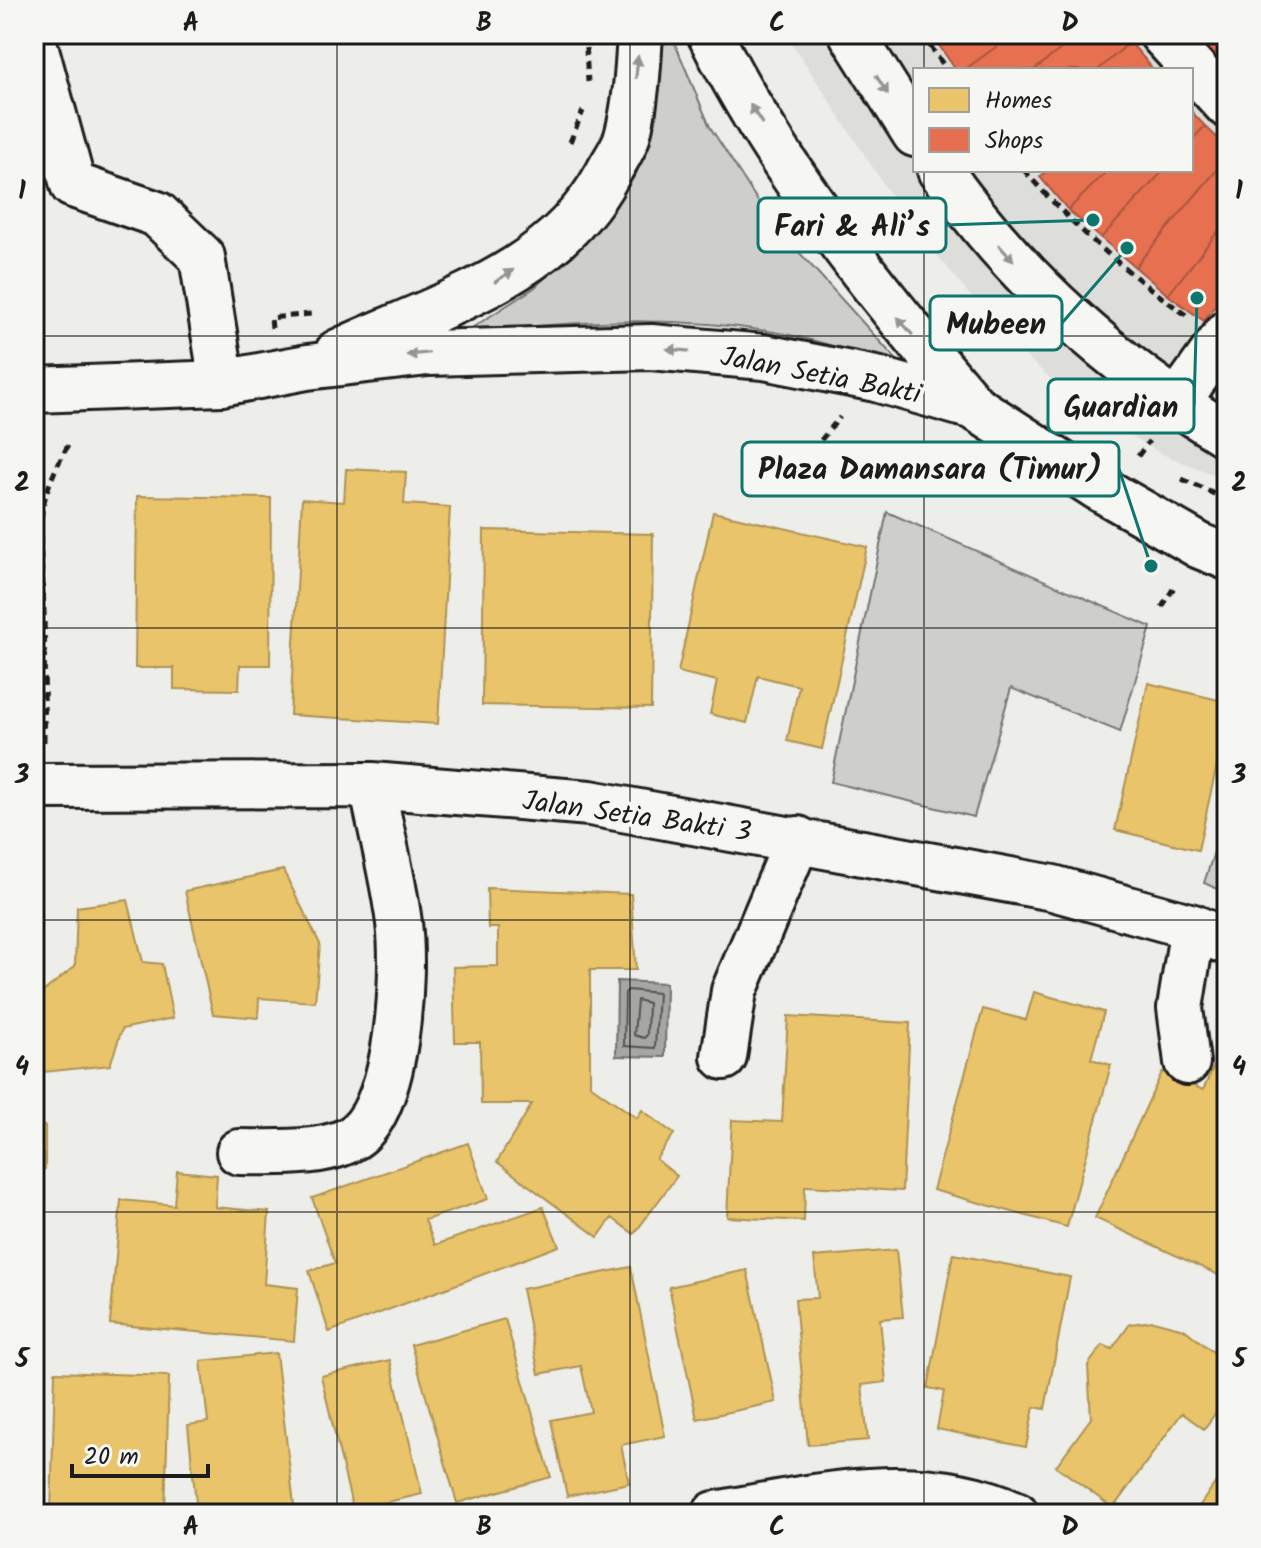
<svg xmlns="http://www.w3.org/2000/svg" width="1261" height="1548" font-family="Kalam,sans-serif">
<rect width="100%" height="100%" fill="#edede9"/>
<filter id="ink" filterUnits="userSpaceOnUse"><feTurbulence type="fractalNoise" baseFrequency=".0125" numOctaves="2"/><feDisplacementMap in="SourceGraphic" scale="16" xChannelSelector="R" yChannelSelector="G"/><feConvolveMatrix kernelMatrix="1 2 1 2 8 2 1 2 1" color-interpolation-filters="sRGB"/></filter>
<g filter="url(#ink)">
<path fill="#ddddda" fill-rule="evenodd" d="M786 34H1227V480L1160 453 1077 402 1007 340 901 211ZM915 70H1191V170H915Z"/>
<path fill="#cececb" stroke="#757574" stroke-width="2" d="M660 34H671L710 127 770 220 903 367C862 356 821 340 779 333 673 314 570 321 464 333L534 288 591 235 636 174 656 122Z
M887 512 1151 627 1120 732 1011 688 974 817 831 782Z
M1227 812V893L1204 883Z"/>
<path fill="#a6a6a3" stroke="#6f6f6d" stroke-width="2" d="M617 981 666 983 665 1057 616 1056Z"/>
<path fill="#e9c46a" stroke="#ac9253" stroke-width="2" d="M346 469 406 472 404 504 450 507 438 724 290 715 302 499 344 502Z
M137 496 271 498 270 665H240L239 690 174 689V668H135Z
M713 512 867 547 822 749 787 741 799 686 758 676 747 723 710 714 717 681 678 672Z
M484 530 653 534 651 708 482 705Z
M1148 683 1227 702V720L1198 850 1115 830Z
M283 870 320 944 315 1002 259 998 258 1018 213 1014 185 891Z
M487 888 631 894 636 970H590V1085L637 1118 642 1110 674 1134 656 1159 677 1176 634 1234 612 1218 598 1237 497 1162 532 1104H481L480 1042H455L453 967 498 966V928H488Z
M128 900 143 962 162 964 173 1018 122 1029 110 1065 34 1073V1009L43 992 75 966 77 907Z
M1034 992 1104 1012 1091 1059 1111 1065 1067 1227 933 1190 983 1009 1026 1020Z
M788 1016 910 1023 902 1191 805 1186 804 1221 727 1217 732 1120 782 1122Z
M1216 1061 1227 1066V1279L1095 1218 1162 1072 1203 1090Z
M34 1125 45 1126V1169H34Z
M468 1143 488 1199 425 1220 435 1245 543 1207 559 1246 329 1332 309 1271 335 1263 312 1198Z
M177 1171 217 1175 215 1207 269 1212 264 1284 298 1288 294 1341 110 1324 121 1200 174 1205Z
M896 1250 903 1317 880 1319 886 1382 862 1385 868 1440 808 1445 795 1299 818 1298 814 1257Z
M953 1254 1070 1277 1045 1409 1034 1407 1026 1447 937 1429 944 1391 928 1388Z
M631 1267 665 1436 621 1445 629 1483 567 1496 551 1420 591 1412 581 1366 539 1374 522 1289Z
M747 1270 776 1402 697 1419 669 1287Z
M505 1319 551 1477 457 1503 411 1345Z
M1153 1321 1184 1329 1227 1363V1397L1204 1429 1182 1413 1113 1508 1056 1466 1091 1418 1088 1365 1103 1345 1112 1349 1130 1324Z
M276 1353 295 1514H213L212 1507 196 1503 188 1425 208 1422 201 1361Z
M390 1360 422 1494 353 1510 321 1376Z
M55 1372 169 1376 165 1514H51Z
M1227 1466V1514H1194Z"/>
<path fill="#e76f51" stroke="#aa5641" stroke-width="2" d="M940 34H1014L964 70H956L934 38Z
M1014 34H1080L1034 70H964Z
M1080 34H1123L1130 42 1098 70H1034Z
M1195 34H1227V66L1203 44Z
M1130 42 1154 70H1098Z
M1191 111 1205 126 1191 141Z
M1205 126 1227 147V158L1135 267 1101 238 1164 170H1191V141Z
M1227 158V220L1168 295 1135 267Z
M1047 170H1108L1068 210 1040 177Z
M1108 170H1164L1101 238 1068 210Z
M1227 220V289L1204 321 1168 295Z"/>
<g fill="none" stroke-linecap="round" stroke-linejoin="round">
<path stroke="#535352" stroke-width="2" d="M628 990 658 993 655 1048 624 1046 625 993Z
M637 1000 648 1003 647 1035 644 1038 634 1035Z"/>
<g stroke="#1c1c1c" stroke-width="50">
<path id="minor" d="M710 34C778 171 876 292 974 407
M852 34 915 134
M1162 34 1227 105
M34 42 73 185 157 214 202 257 222 383
M940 170C1015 278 1116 367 1227 435
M338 352C435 306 552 277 607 175 613 163 623 150 627 137 636 104 638 68 640 34
M34 390 222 383 307 367 428 353 651 347 764 357 876 379 974 407 1099 488 1200 546 1227 557
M1176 404 1227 333
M34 786 372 785 590 803 1053 888 1193 927 1227 942
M724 1057 734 991 798 839
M1187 1062 1180 1008 1193 927
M239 1152C272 1152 331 1156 358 1134 399 1100 405 973 399 923 393 877 381 831 372 785
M715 1514C815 1497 918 1470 1016 1514"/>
</g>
<path stroke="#1c1c1c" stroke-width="5" stroke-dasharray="8 6" stroke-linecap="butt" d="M585 34 588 82
M922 34 947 70
M570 142 583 111
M1024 170C1072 226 1126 272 1186 315
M272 328 271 318 311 314
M812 451 840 417
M1138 456 1149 441
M1182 479 1227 500
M1162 607 1176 584
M44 742C44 699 45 656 44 613 42 536 28 515 70 442"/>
<use href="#minor" stroke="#f6f6f2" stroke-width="44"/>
</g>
<defs><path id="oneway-solid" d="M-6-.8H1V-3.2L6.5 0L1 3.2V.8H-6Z" transform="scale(2)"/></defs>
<g fill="#949492">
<use href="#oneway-solid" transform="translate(637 67) rotate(-84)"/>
<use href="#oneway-solid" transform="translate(882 85) rotate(58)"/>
<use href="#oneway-solid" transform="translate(756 114) rotate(-122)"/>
<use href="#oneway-solid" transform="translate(1006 253) rotate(48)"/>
<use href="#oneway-solid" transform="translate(504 276) rotate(-34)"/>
<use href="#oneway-solid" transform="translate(905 326) rotate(-130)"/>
<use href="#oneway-solid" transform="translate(678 350) rotate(-175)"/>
<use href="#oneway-solid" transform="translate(418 354) rotate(174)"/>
</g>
</g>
<path fill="none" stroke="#1c1c1c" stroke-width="2" stroke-opacity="0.55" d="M337 34V1514M630 34V1514M924 34V70M924 170V1514M34 336H1227M34 628H1227M34 920H1227M34 1212H1227"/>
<g text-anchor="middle" stroke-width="8" stroke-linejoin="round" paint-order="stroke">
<g font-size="28" fill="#1c1c1c" stroke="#f6f6f2">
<text transform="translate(821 374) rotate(11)" y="10">Jalan Setia Bakti</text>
<text transform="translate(637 815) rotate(8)" y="10">Jalan Setia Bakti 3</text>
</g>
</g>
<path fill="none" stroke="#0f766e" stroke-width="3" d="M1093 220L946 225M1127 248L1062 323M1197 298L1194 406M1151 566L1119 469"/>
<g fill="#0f766e" stroke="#f6f6f2" stroke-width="3">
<circle cx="1093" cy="220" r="8"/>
<circle cx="1127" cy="248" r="8"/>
<circle cx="1197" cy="298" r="8"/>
<circle cx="1151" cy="566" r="8"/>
</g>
<g fill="#f6f6f2" stroke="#0f766e" stroke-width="3">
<rect x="758" y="198" width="188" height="54" rx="8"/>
<rect x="930" y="296" width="132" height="54" rx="8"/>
<rect x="1048" y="379" width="146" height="54" rx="8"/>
<rect x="742" y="442" width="377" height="54" rx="8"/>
</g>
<g font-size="30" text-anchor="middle" font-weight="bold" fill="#1c1c1c">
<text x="852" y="236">Fari &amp; Ali’s</text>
<text x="996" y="334">Mubeen</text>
<text x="1121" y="417">Guardian</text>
<text x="930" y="479">Plaza Damansara (Timur)</text>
</g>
<rect width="1261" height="1548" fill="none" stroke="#f6f6f2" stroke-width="88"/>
<rect x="913" y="68" width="280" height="104" fill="#f6f6f2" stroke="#9f9f9c" stroke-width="2"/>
<rect x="929" y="88" width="40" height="24" fill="#e9c46a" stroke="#9f9f9c" stroke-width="2"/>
<text x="985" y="108" font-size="24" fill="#1c1c1c">Homes</text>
<rect x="929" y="128" width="40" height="24" fill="#e76f51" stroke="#9f9f9c" stroke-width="2"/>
<text x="985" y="148" font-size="24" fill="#1c1c1c">Shops</text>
<path d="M72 1464v12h136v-12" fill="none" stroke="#1c1c1c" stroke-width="4"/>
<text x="84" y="1464" font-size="24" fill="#1c1c1c" stroke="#f6f6f2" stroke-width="6" paint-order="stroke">20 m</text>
<rect x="44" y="44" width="1173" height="1460" fill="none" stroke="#1c1c1c" stroke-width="3"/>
<g font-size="26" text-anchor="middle" font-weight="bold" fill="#1c1c1c">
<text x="191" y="31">A</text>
<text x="484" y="31">B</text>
<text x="777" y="31">C</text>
<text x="1070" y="31">D</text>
<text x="22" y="199">1</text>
<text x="1239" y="199">1</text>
<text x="22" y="491">2</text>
<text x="1239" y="491">2</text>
<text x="22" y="783">3</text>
<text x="1239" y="783">3</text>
<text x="22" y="1075">4</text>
<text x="1239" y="1075">4</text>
<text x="22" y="1367">5</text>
<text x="1239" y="1367">5</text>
<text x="191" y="1535">A</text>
<text x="484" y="1535">B</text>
<text x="777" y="1535">C</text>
<text x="1070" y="1535">D</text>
</g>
</svg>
